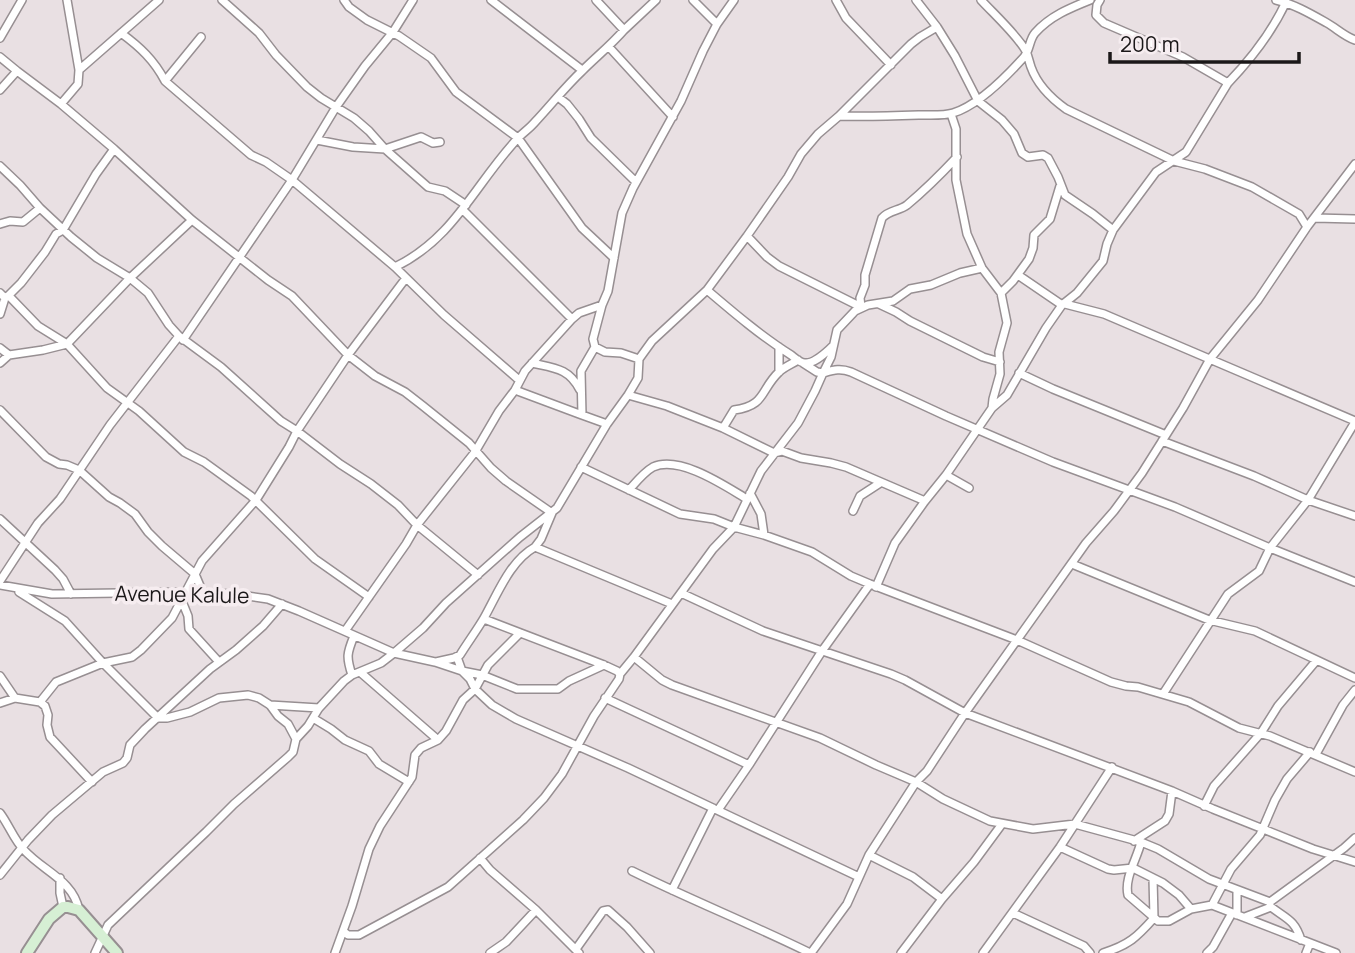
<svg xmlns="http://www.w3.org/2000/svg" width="1355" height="953" font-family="Manrope,sans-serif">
<rect width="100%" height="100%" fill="#e9e0e3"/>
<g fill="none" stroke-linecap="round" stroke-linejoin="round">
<g stroke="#978f92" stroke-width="10">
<path id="street" d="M67 0 79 70
M222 0 259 33 276 55 307 87 321 98 354 118 369 131 385 149 421 137 433 143 440 142
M344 0 349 7 367 20 399 36 431 58 456 92 518 138 582 228 614 258
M413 0 393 32 365 66 336 107 292 180 395 267 444 315 519 380
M491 0 582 70
M693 0 717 24
M836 0 846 18 891 65
M981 0C994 14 1017 35 1026 51 1028 56 1029 61 1031 67 1037 84 1052 99 1066 109L1174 161 1205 169 1252 187 1299 214 1307 227
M1100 0 1097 5 1096 15 1104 23 1183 57 1228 83 1186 152 1156 172 1113 230
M1276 0C1294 4 1311 14 1327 23 1336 28 1344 36 1355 40
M624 30 656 0
M121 33C140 47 154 60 165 81L251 155 266 162 292 180 183 340
M0 38 22 0
M609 47 673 117
M0 57 17 71
M165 81 201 37
M1228 83C1251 59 1272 32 1286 2
M0 90 17 71 61 104 114 149 96 174 63 230 56 234 45 252 21 283 7 297
M558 97 567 104 579 119 591 138 636 182
M61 104 78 84 79 70 159 0
M951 114 956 129V180L967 234 982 268 1001 293 1007 323 999 352 1000 374 993 399 992 408
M839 116 911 44 920 37 937 27
M317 140 353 147 385 149 428 187 445 191 466 205
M114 149 192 220 268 280 292 296 348 355 375 376 405 392 423 406 469 443 491 468 506 481 552 513 541 539 535 547
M0 166 20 185 40 208 71 237 97 258 130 278 148 293 169 325 179 336 221 367 281 421 297 431 340 464 371 484 398 505 417 525 478 575
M463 210 572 319
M1315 218 1355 219
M0 224 10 221 23 222 40 208
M747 236 767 257 779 266 861 307
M395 267C455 238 476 182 519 137 524 132 530 128 535 122 551 105 565 87 582 71 596 57 611 45 624 30L596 0
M1018 275 1062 305
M707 290C734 313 761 336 791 355 795 358 800 363 805 363 815 364 826 352 833 346
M0 293 5 298 0 314
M1001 293 1013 281 1029 259 1033 248 1034 235 1050 219 1060 186
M9 296 38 326 67 344 107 388 139 411 184 452 204 462 251 496 315 559 369 597
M879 304 896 312 910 321 983 357 1000 362
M1065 304 1104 314 1355 421
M861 307 860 298 865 285V275L882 218C889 210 899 211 907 205 925 190 941 174 957 157
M595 347 605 352 621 353 639 359
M779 347V372
M0 348 9 355 43 350 67 344 130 278 192 220
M0 363 9 355
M532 363C554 368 569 368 580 390
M803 363 817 372 823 373 831 357 837 330 855 311 868 305 893 301 910 289 931 285 960 273 982 268
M1019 373 1053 389 1166 435
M515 390 582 415
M628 395 667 406 723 428 734 410C766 406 760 390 779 372 784 367 792 364 798 360
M0 410 46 457 59 464 67 465 79 470 109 497 120 503 135 514 148 532 162 546 195 574 203 593
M607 424 582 415 581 371 595 347 593 339 602 305 608 291 622 213 633 188 681 101 703 51 717 24 734 0
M723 428 774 453 782 451 801 458 831 463 846 467 925 501
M1162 441 1254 476 1308 500 1355 516
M581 467 680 514 714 519 734 527 764 535 812 552 851 576 870 584 1017 640 1111 682 1126 686 1138 687 1189 702 1239 728 1270 736 1355 772
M946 475 969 488
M629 490C636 482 644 472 653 467 680 455 725 486 747 499
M750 493 761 514 764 535
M853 511 860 496 880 483
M0 519 55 570 63 579 71 594
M1072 564 1209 620 1255 631 1355 678
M0 581 38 523 60 499 110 425 179 336
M0 585 52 594 185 592 234 594 268 599 299 611 394 653 435 662 462 671 470 679 475 689 492 705 516 719 628 768 859 877
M876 587 895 543 925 501 946 475 992 408 1007 395 1046 328 1062 305 1077 293 1103 261 1107 244 1113 230 1093 214 1065 195 1058 177 1048 158 1043 155 1028 157 1022 153 1014 134 1002 120 978 101 955 56 937 27 916 0
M19 592 65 621 103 663 158 718
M681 593 763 631 891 674 905 680 965 713 1172 791 1213 809 1313 849 1355 862
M182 601 188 616 189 629 219 662
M484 619 604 665 617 671 620 674
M345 631 406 544 417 525 475 452 499 411 515 390 525 371 572 319 579 313 602 305
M457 657 462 671 482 675 517 689H558L569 681 604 665
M634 657 662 680 672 685 820 738 876 765 916 782 943 799 990 821 1033 829 1075 824 1141 842 1158 849 1209 879 1270 902
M436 662 454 658 460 655C468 642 477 630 484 618 498 593 510 561 535 547L672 604
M360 672 438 740
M352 675C346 657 347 653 354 636
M0 676 15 698
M1163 694 1228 594 1259 571 1270 548 1308 500 1355 422
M605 698 749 765
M40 702 56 682 61 680 103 663 132 657 141 650 172 618 202 561 256 500 289 447 297 431 348 355 406 278
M0 703 15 698 40 702 45 706 48 715 47 725 50 737 92 782
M270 705 319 708
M158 718H167L190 712 219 698 248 695 259 698 270 705 278 716 288 724 296 739
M313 718 331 729 345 740 369 751 379 764 409 782
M1316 754 1343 705 1355 690
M1204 806 1214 786 1261 733 1278 706 1316 661
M718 810 749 765 822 651 870 584
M0 813C9 825 14 840 24 850 43 871 73 880 79 910
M1134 841 1165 821 1169 814 1172 791
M1141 842C1137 859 1124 878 1128 895L1158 921H1169L1191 909 1212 905 1336 953
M1060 847 1108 869 1114 870 1133 868 1163 883 1179 895 1191 909
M869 855 913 877 942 899
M480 858 490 870 536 910 579 953
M632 871C691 900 751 924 810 953
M0 875 28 840 52 815 103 772 123 763 127 758 130 745 145 729 210 669 236 650 263 626 282 604
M60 878V893L63 907
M672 890 713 808
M1270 902 1344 848 1355 838
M1212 905 1231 869 1260 835 1275 800 1287 779 1310 752
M1271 907C1287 919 1295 920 1301 940
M1013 913 1084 946 1090 953
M1237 915V890
M1245 917 1271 907
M343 931 348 935H359L448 887 523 820 544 798 562 774 594 716 619 679 620 674 634 657 713 549 734 527 761 471 798 423 815 391 823 373C834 370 840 368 851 372L946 416 1053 462 1175 507 1270 548 1355 582
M576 949 603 911 608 910 627 927 650 953
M95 953 108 925 206 832 234 804 288 757 293 752 296 739 308 726 319 708 344 681 352 675 381 663 394 653 423 628 446 603 520 537 557 508 607 424 628 395 638 378 639 359 652 341 707 290 747 236 788 177 801 154 818 134 839 116C867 117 893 116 920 115 931 115 943 116 953 113 979 105 1006 77 1024 57 1030 50 1029 40 1035 33 1050 16 1070 8 1090 0
M335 953 352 906 369 849 380 826 412 777 415 755 421 748 438 740 446 731 463 700 475 689 488 665 520 633
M490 953 506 942 536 910
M811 953 847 904 869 855 916 782 927 771 965 713 1086 543 1114 511 1142 473 1183 408 1210 359 1258 300 1307 227 1355 164
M901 953 942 899 974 862 1002 824
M983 953 1060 847 1112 767
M1103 953C1129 945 1137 937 1154 918L1153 878
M1207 953 1213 947 1232 913
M1306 953 1310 943"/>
</g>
<g stroke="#978f92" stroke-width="14">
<path id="secondary" d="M27 953 49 919 63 907H68L79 910 117 953"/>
</g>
<use href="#street" stroke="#fff" stroke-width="7"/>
<use href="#secondary" stroke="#d6efd4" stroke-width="10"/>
</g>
<g text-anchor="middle" stroke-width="7" stroke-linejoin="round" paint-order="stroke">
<g font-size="21" fill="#1b1819" stroke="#f6edf0">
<text transform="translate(182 595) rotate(1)" y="7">Avenue Kalule</text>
</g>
</g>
<path d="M1110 52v10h189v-10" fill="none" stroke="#1b1819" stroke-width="3.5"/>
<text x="1120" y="52" font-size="21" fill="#1b1819" stroke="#f6edf0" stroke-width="5" paint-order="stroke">200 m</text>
</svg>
